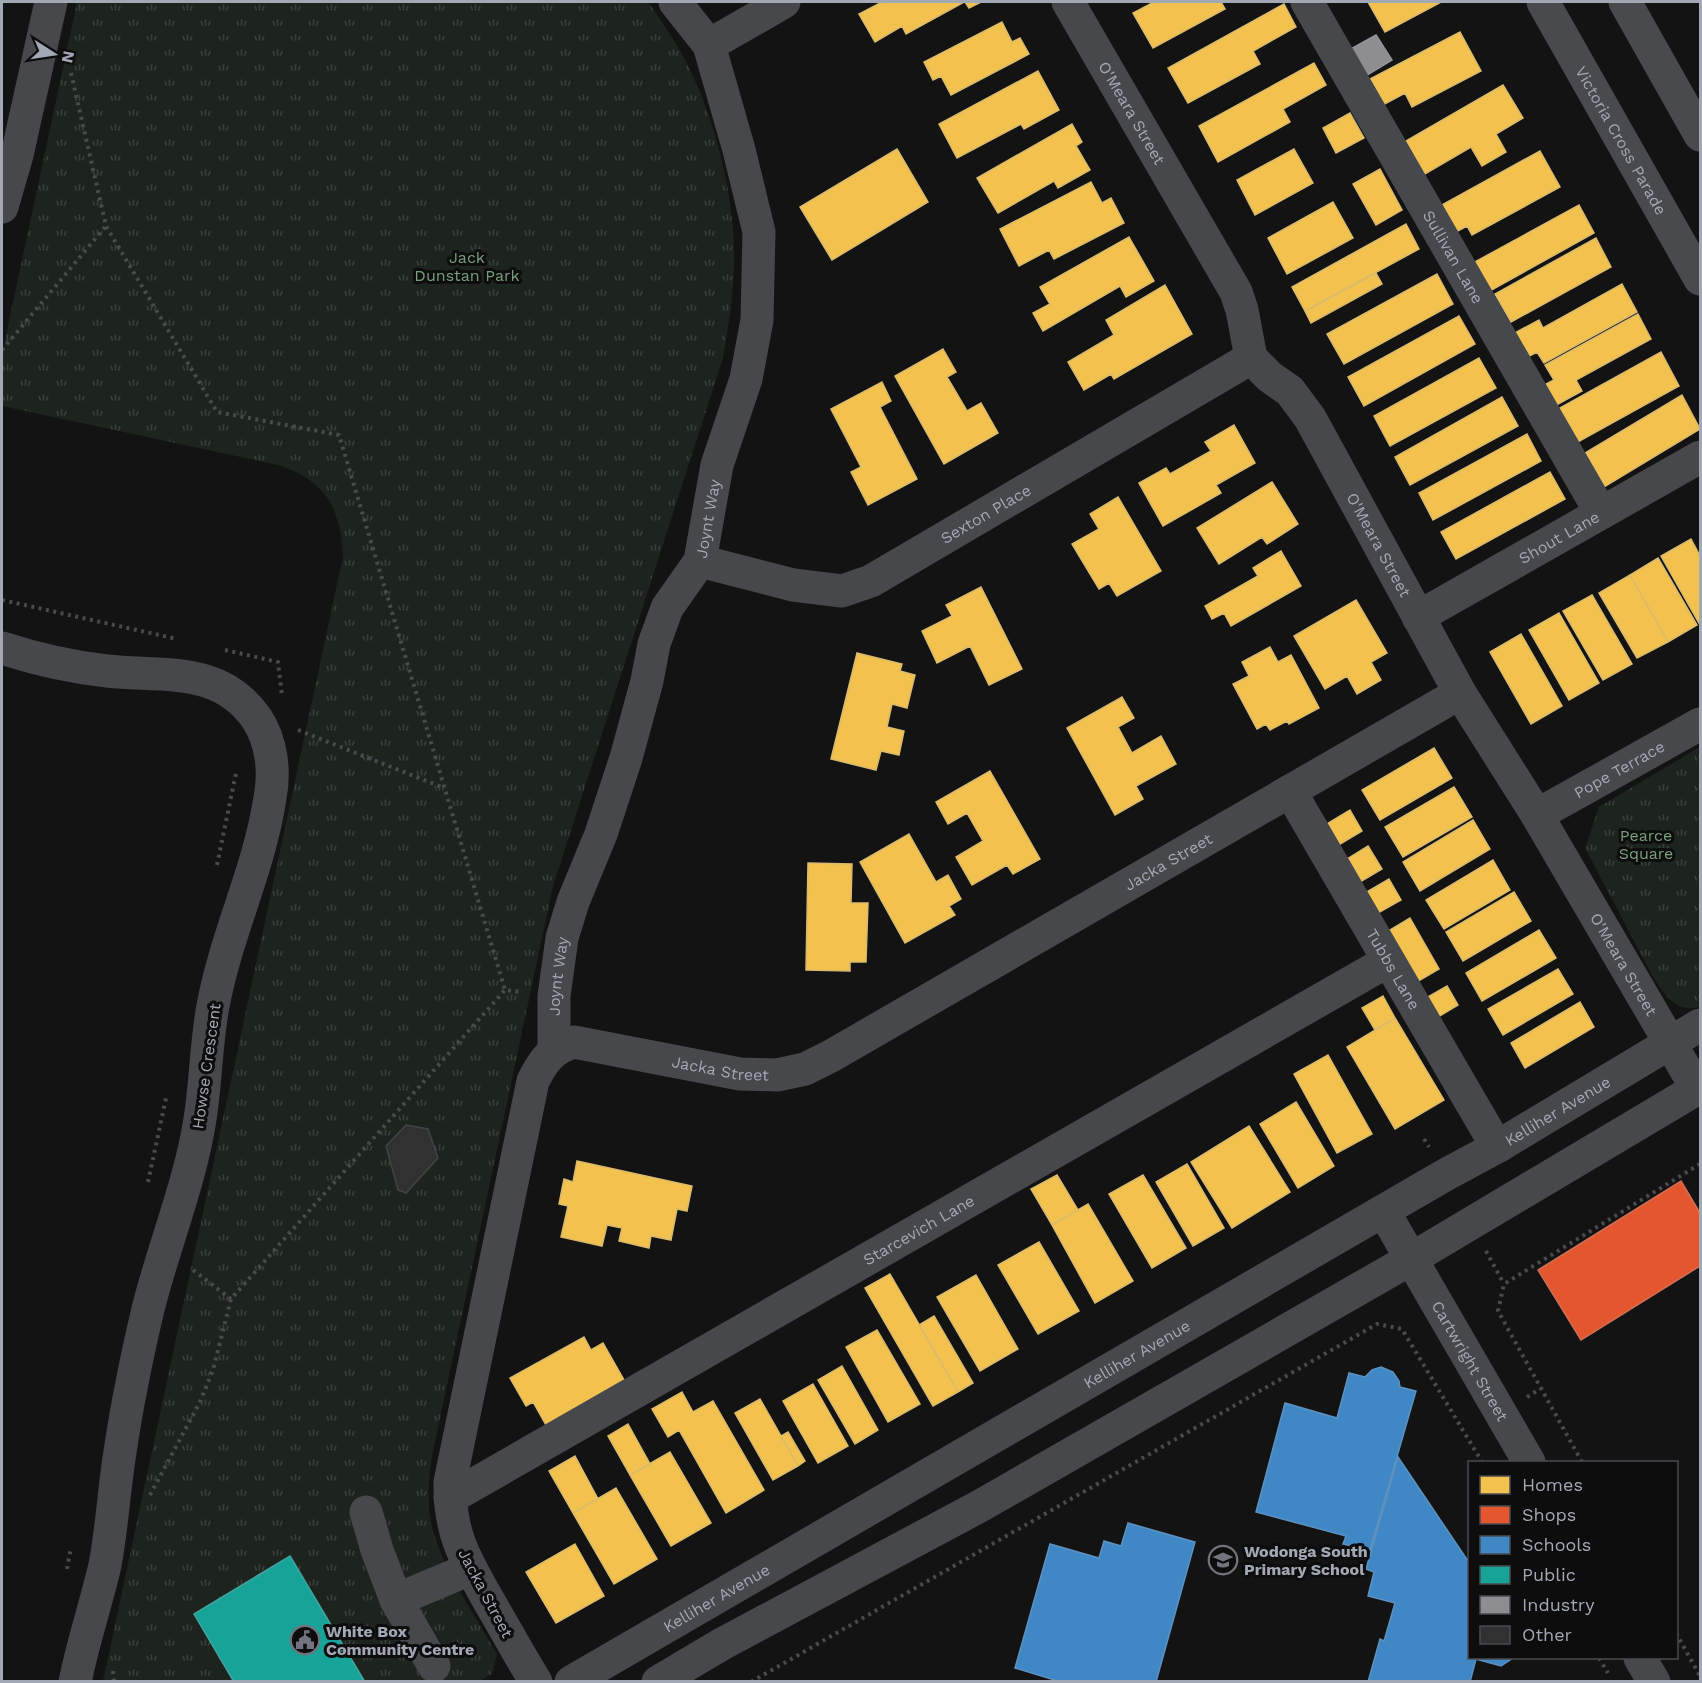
<svg xmlns="http://www.w3.org/2000/svg" width="1702" height="1683" font-family="'Work Sans',sans-serif">
<defs>
<pattern id="park-tufts" width="24" height="20" patternUnits="userSpaceOnUse" patternTransform="scale(1.5)"><rect width="24" height="20" fill="#1d231d"/><path d="M3 7l-1-3M5 7V3M7 7l1-3M15 17l-1-3M17 17v-4M19 17l1-3" fill="none" stroke="#3b403c"/></pattern>
</defs>
<rect width="100%" height="100%" fill="#131313"/>
<path fill="url(#park-tufts)" d="M77 2H648C661 20 674 39 685 60 716 119 736 200 734 267 733 298 728 328 723 358L553 886 432 1456C429 1477 427 1496 430 1517 437 1561 474 1614 497 1654L492 1674 479 1681H103L343 556C341 508 325 480 278 465L2 406V354Z
M1700 747V1007C1675 1013 1666 996 1653 977L1585 848 1599 807Z"/>
<path fill="#f2c14e" stroke="#daba6d" stroke-width="1.5" d="M882 2H964L906 34 902 26 875 42 859 14Z
M965 2H981L969 8Z
M1154 2H1221L1225 9 1153 48 1133 13Z
M1368 2H1441L1385 32Z
M1284 4 1296 27 1253 51 1260 64 1188 103 1168 68Z
M1002 22 1012 42 1020 38 1029 54 951 95 941 76 933 80 924 62Z
M1460 32 1481 71 1412 107 1405 93 1381 106 1368 80Z
M1314 63 1326 85 1283 109 1290 122 1218 162 1199 126Z
M1038 71 1059 110 1024 129 1021 124 957 158 939 124Z
M1503 85 1523 118 1496 134 1506 152 1482 166 1471 147 1418 178 1399 145Z
M1350 113 1364 138 1336 153 1323 128Z
M1072 124 1082 142 1076 146 1090 170 1058 188 1054 181 998 213 977 178Z
M897 149 928 202 832 260 800 207Z
M1294 149 1313 183 1255 215 1237 180Z
M1540 151 1560 187 1472 235 1467 226 1454 233 1440 206Z
M1380 169 1402 210 1376 225 1353 184Z
M1091 182 1102 203 1111 198 1124 223 1054 259 1049 250 1019 266 1000 229Z
M1333 202 1353 238 1287 274 1268 238Z
M1579 205 1594 233 1488 292 1473 263Z
M1406 224 1419 249 1305 311 1292 287Z
M1129 237 1154 281 1126 297 1120 286 1043 331 1033 313 1050 304 1040 287Z
M1596 238 1611 267 1511 322 1495 294Z
M1376 273 1382 284 1311 323 1305 311Z
M1437 274 1453 304 1344 364 1327 334Z
M1622 284 1637 312 1544 363 1537 352 1524 359 1511 335 1539 320 1543 328Z
M1165 285 1192 334 1114 379 1111 374 1084 390 1068 362 1114 335 1106 320Z
M1638 314 1651 339 1576 380 1582 391 1551 408 1540 387 1554 380 1545 365Z
M1459 316 1475 344 1364 406 1348 377Z
M943 349 956 372 947 377 967 411 981 403 998 433 944 464 895 376Z
M1661 352 1679 386 1576 443 1558 409Z
M1479 358 1496 388 1390 446 1374 416Z
M882 382 891 401 880 407 917 479 868 505 851 472 861 467 831 409Z
M1682 395 1700 429 1604 487 1585 453Z
M1502 397 1518 426 1410 485 1395 457Z
M1234 425 1255 463 1216 485 1221 493 1163 526 1139 483 1166 468 1170 474 1211 451 1205 442Z
M1527 434 1541 461 1433 520 1419 493Z
M1550 472 1565 499 1456 559 1441 532Z
M1272 482 1298 524 1267 544 1262 537 1219 564 1197 528Z
M1118 497 1161 571 1117 596 1109 583 1099 589 1072 544 1099 529 1090 514Z
M1691 539 1700 556V625L1661 556Z
M1281 551 1301 586 1231 626 1224 613 1212 619 1205 606 1258 576 1253 568Z
M1658 558 1697 625 1668 642 1630 575Z
M1630 575 1668 642 1637 658 1599 593Z
M981 587 1022 669 989 685 970 646 937 663 922 631 952 616 946 605Z
M1592 595 1632 664 1603 680 1563 611Z
M1356 600 1387 653 1371 662 1381 680 1357 694 1347 676 1325 689 1294 636Z
M1559 613 1599 683 1569 700 1529 630Z
M1521 634 1562 706 1531 724 1490 652Z
M1270 647 1278 662 1291 655 1319 708 1289 724 1287 721 1270 730 1266 724 1257 729 1233 684 1249 676 1242 662Z
M857 653 902 664 900 671 915 675 907 708 892 704 887 727 904 731 899 755 881 751 876 770 831 759Z
M1122 697 1134 718 1118 727 1132 753 1161 736 1176 764 1136 786 1143 799 1115 815 1067 728Z
M1434 748 1452 778 1380 820 1362 790Z
M990 771 1040 859 1013 874 1007 865 972 885 956 857 983 841 967 813 948 824 936 802Z
M1454 787 1472 817 1403 857 1385 827Z
M1350 810 1362 831 1337 846 1325 825Z
M1473 820 1490 849 1420 891 1403 862Z
M909 834 936 882 948 875 961 899 949 906 955 915 905 943 860 862Z
M1368 846 1382 869 1360 882 1347 859Z
M1493 860 1510 890 1444 929 1426 900Z
M808 863 852 864 851 903H868L866 962H850V971L806 970Z
M1389 879 1401 900 1378 913 1365 893Z
M1514 892 1531 921 1463 961 1446 932Z
M1410 918 1439 969 1415 983 1385 933Z
M1539 930 1556 958 1482 1001 1466 973Z
M1558 969 1573 994 1503 1035 1488 1009Z
M1447 986 1458 1005 1438 1017 1426 998Z
M1383 996 1395 1018 1375 1030 1362 1008Z
M1580 1002 1594 1027 1525 1068 1511 1043Z
M1395 1018 1444 1100 1395 1129 1347 1047Z
M1328 1055 1372 1134 1337 1153 1294 1074Z
M1296 1102 1334 1166 1298 1188 1260 1124Z
M1249 1126 1290 1192 1232 1228 1191 1162Z
M577 1161 692 1186 687 1211 677 1209 671 1240 651 1236 649 1248 619 1241 622 1228 607 1225 602 1246 561 1237 568 1206 559 1204 564 1179 573 1182Z
M1187 1164 1224 1228 1193 1246 1156 1182Z
M1057 1175 1078 1210 1052 1225 1031 1189Z
M1143 1175 1186 1248 1152 1268 1109 1194Z
M1088 1204 1133 1281 1095 1303 1052 1225Z
M1039 1242 1079 1311 1038 1334 998 1265Z
M890 1274 958 1392 933 1406 865 1288Z
M976 1275 1018 1349 980 1371 937 1297Z
M934 1316 973 1383 958 1392 919 1325Z
M877 1330 920 1404 888 1422 846 1347Z
M584 1337 591 1350 603 1343 624 1380 546 1425 533 1402 526 1406 510 1378Z
M842 1366 878 1430 855 1444 818 1380Z
M813 1384 848 1446 818 1463 783 1401Z
M682 1392 693 1412 713 1401 764 1490 726 1513 679 1430 668 1437 652 1409Z
M760 1399 798 1466 773 1480 735 1413Z
M628 1424 650 1464 630 1475 608 1436Z
M788 1432 805 1461 798 1466 781 1436Z
M670 1452 711 1523 671 1546 630 1475Z
M575 1456 598 1499 573 1513 549 1471Z
M616 1488 657 1559 614 1584 573 1513Z
M575 1544 604 1596 556 1623 526 1572Z"/>
<path fill="#e4572e" stroke="#d06f56" stroke-width="1.5" d="M1681 1181 1700 1213V1266L1581 1340 1538 1270Z"/>
<path fill="#3f88c5" stroke="#5d92c0" stroke-width="1.5" d="M1381 1367 1393 1372 1399 1381 1400 1387 1416 1391 1370 1550 1343 1544 1346 1536 1256 1512 1285 1403 1337 1418 1349 1373 1365 1377 1372 1370Z
M1398 1457 1470 1564V1658H1513L1501 1666 1476 1659 1470 1682H1368L1380 1639 1384 1641 1395 1603 1368 1596 1374 1572 1366 1569Z
M1128 1523 1195 1542 1156 1682H1061L1015 1668 1050 1544 1099 1558 1104 1541 1121 1546Z"/>
<path fill="#17a398" stroke="#41a4a1" stroke-width="1.5" d="M290 1556 365 1682H234L194 1614Z"/>
<path fill="#8d8d92" stroke="#94959c" stroke-width="1.5" d="M1376 35 1392 60 1364 77 1347 51Z"/>
<path fill="#313132" stroke="#424347" stroke-width="1.5" d="M406 1125 428 1129 438 1158 406 1193 398 1190 386 1146Z"/>
<g fill="none" stroke-linecap="round" stroke-linejoin="round">
<path stroke="#494a4e" stroke-width="4" stroke-dasharray="3 4.5" stroke-linecap="butt" d="M71 73 106 226 217 412 339 435 505 990 521 992
M2 350 106 226
M2 600 177 639
M225 650 278 662 282 696
M298 730 444 788
M217 865 236 773
M1424 1139 1429 1147
M148 1182 166 1098
M1486 1251 1504 1284
M193 1270 231 1299
M1527 1397 1540 1389
M1582 1462 1498 1311 1504 1284 1700 1164
M150 1495 200 1402 213 1370 231 1299 505 990
M67 1569 71 1547
M1676 1633 1700 1676
M1599 1658 1608 1673
M113 1671 114 1682
M751 1682 1377 1324 1402 1329 1482 1462"/>
<g stroke="#47484c" stroke-width="33">
<path id="s1" d="M1068 2 1236 292 1242 310 1251 358 1270 377 1290 391 1310 418 1460 693 1537 815 1697 1089"/>
<path id="s2" d="M1307 2 1601 513"/>
<path d="M709 45 784 2"/>
<path d="M2 207 17 155 51 2"/>
<path id="s3" d="M700 561 793 585 842 591 871 581 1251 358"/>
<path id="s4" d="M1418 617 1700 457"/>
<path d="M2 648C36 659 70 667 107 671 162 677 220 665 257 719 272 742 275 772 270 798 259 870 226 935 213 1006 206 1043 206 1081 200 1119 190 1184 164 1245 148 1309 137 1356 127 1404 120 1452 114 1489 112 1528 105 1565 96 1604 83 1642 75 1682"/>
<path id="s5" d="M1290 791 1497 1147"/>
<path id="s6" d="M1537 815 1700 724"/>
<path id="s7" d="M554 1050V996L562 938 573 902 601 834 626 758 647 681 654 644 667 608 700 561 717 465 746 379 757 320 759 232 739 150 709 45 675 2"/>
<path id="s8" d="M1384 1212 1529 1462"/>
<path id="s9" d="M450 1498 1388 961"/>
<path d="M366 1512 377 1550 396 1600 470 1569"/>
<path d="M396 1600 434 1666"/>
<path d="M1640 1658 1654 1682"/>
<path id="s10" d="M536 1682C521 1658 508 1634 494 1610 468 1564 449 1537 450 1482L533 1081C543 1061 552 1048 574 1042L740 1074 777 1075 805 1069 831 1056 1460 693"/>
<path id="s11" d="M571 1682 1445 1175 1497 1147 1700 1025"/>
<path d="M658 1682 722 1644 980 1506 1411 1259 1700 1087"/>
</g>
<g stroke="#494a4e" stroke-width="33">
<path id="s12" d="M1543 2 1700 279"/>
<path d="M1625 2 1700 135"/>
</g>
</g>
<defs>
<g id="school-ring" transform="scale(1.5)"><circle r="9.5" fill="#0d0d0e" stroke="#71747c" stroke-width="1.5"/><path d="M0-5L7-2L0 1L-7-2ZM-4 1L0 2.5L4 1V4Q0 6-4 4Z" fill="#71747c"/></g>
<g id="civic-ring" transform="scale(1.5)"><circle r="9.5" fill="#0d0d0e" stroke="#71747c" stroke-width="1.5"/><path d="M-.6-6.5H3V-4.5H.6V-3L4-1V1h2V6H-6V1h2V-1L-.6-3ZM-1.2 2.5V6h2.4V2.5Z" fill="#71747c"/></g>
</defs>
<g fill-rule="evenodd">
<use href="#school-ring" x="1223" y="1560"/>
<use href="#civic-ring" x="305" y="1640"/>
</g>
<g text-anchor="middle" stroke-width="6" stroke-linejoin="round" paint-order="stroke">
<g font-size="16" fill="#a3a8b5" stroke="#0d0d0e">
<text dy="6" stroke="none"><textPath href="#s1" startOffset="128">O'Meara Street</textPath></text>
<text dy="6" stroke="none"><textPath href="#s12" startOffset="159">Victoria Cross Parade</textPath></text>
<text dy="6" stroke="none"><textPath href="#s2" startOffset="294">Sullivan Lane</textPath></text>
<text dy="6" stroke="none"><textPath href="#s3" startOffset="309">Sexton Place</textPath></text>
<text dy="6" stroke="none"><textPath href="#s7" startOffset="560">Joynt Way</textPath></text>
<text dy="6" stroke="none"><textPath href="#s4" startOffset="162">Shout Lane</textPath></text>
<text dy="6" stroke="none"><textPath href="#s1" startOffset="632">O'Meara Street</textPath></text>
<text dy="6" stroke="none"><textPath href="#s6" startOffset="94">Pope Terrace</textPath></text>
<text dy="6" stroke="none"><textPath href="#s10" startOffset="1342">Jacka Street</textPath></text>
<text dy="6" stroke="none"><textPath href="#s1" startOffset="1118">O'Meara Street</textPath></text>
<text dy="6" stroke="none"><textPath href="#s5" startOffset="206">Tubbs Lane</textPath></text>
<text dy="6" stroke="none"><textPath href="#s7" startOffset="74">Joynt Way</textPath></text>
<text transform="translate(206 1066) rotate(-82)" y="6">Howse Crescent</text>
<text dy="6" stroke="none"><textPath href="#s10" startOffset="838">Jacka Street</textPath></text>
<text dy="6" stroke="none"><textPath href="#s11" startOffset="1140">Kelliher Avenue</textPath></text>
<text dy="6" stroke="none"><textPath href="#s9" startOffset="540">Starcevich Lane</textPath></text>
<text dy="6" stroke="none"><textPath href="#s11" startOffset="654">Kelliher Avenue</textPath></text>
<text dy="6" stroke="none"><textPath href="#s8" startOffset="172">Cartwright Street</textPath></text>
<text transform="translate(486 1593) rotate(62)" y="6">Jacka Street</text>
<text dy="6" stroke="none"><textPath href="#s11" startOffset="168">Kelliher Avenue</textPath></text>
</g>
<g font-size="16" fill="#79a07d" stroke="#0d0d0e">
<text x="467" y="263">Jack<tspan x="467" dy="18">Dunstan Park</tspan></text>
<text x="1646" y="841">Pearce<tspan x="1646" dy="18">Square</tspan></text>
</g>
<g font-size="16" font-weight="bold" fill="#a3a8b5" stroke="#0d0d0e" text-anchor="start">
<text x="1244" y="1557">Wodonga South<tspan x="1244" dy="18">Primary School</tspan></text>
<text x="326" y="1637">White Box<tspan x="326" dy="18">Community Centre</tspan></text>
</g>
</g>
<rect width="1702" height="1683" fill="none" stroke="#a3a8b5" stroke-width="6"/>
<rect x="1468" y="1461" width="210" height="198" fill="#0d0d0e" stroke="#494b51" stroke-width="1.5"/>
<rect x="1480" y="1476" width="30" height="18" fill="#f2c14e" stroke="#494b51" stroke-width="1.5"/>
<text x="1522" y="1491" font-size="18" fill="#a3a8b5">Homes</text>
<rect x="1480" y="1506" width="30" height="18" fill="#e4572e" stroke="#494b51" stroke-width="1.5"/>
<text x="1522" y="1521" font-size="18" fill="#a3a8b5">Shops</text>
<rect x="1480" y="1536" width="30" height="18" fill="#3f88c5" stroke="#494b51" stroke-width="1.5"/>
<text x="1522" y="1551" font-size="18" fill="#a3a8b5">Schools</text>
<rect x="1480" y="1566" width="30" height="18" fill="#17a398" stroke="#494b51" stroke-width="1.5"/>
<text x="1522" y="1581" font-size="18" fill="#a3a8b5">Public</text>
<rect x="1480" y="1596" width="30" height="18" fill="#8d8d92" stroke="#494b51" stroke-width="1.5"/>
<text x="1522" y="1611" font-size="18" fill="#a3a8b5">Industry</text>
<rect x="1480" y="1626" width="30" height="18" fill="#313132" stroke="#494b51" stroke-width="1.5"/>
<text x="1522" y="1641" font-size="18" fill="#a3a8b5">Other</text>
<g transform="translate(54 54) rotate(102)" stroke="#0d0d0e" stroke-width="4.5" paint-order="stroke">
<path d="M0-4.5L10 22L0 15L-10 22Z" fill="#a3a8b5"/>
<text y="-9" font-size="16" font-weight="bold" text-anchor="middle" fill="#a3a8b5">N</text>
</g>
</svg>
